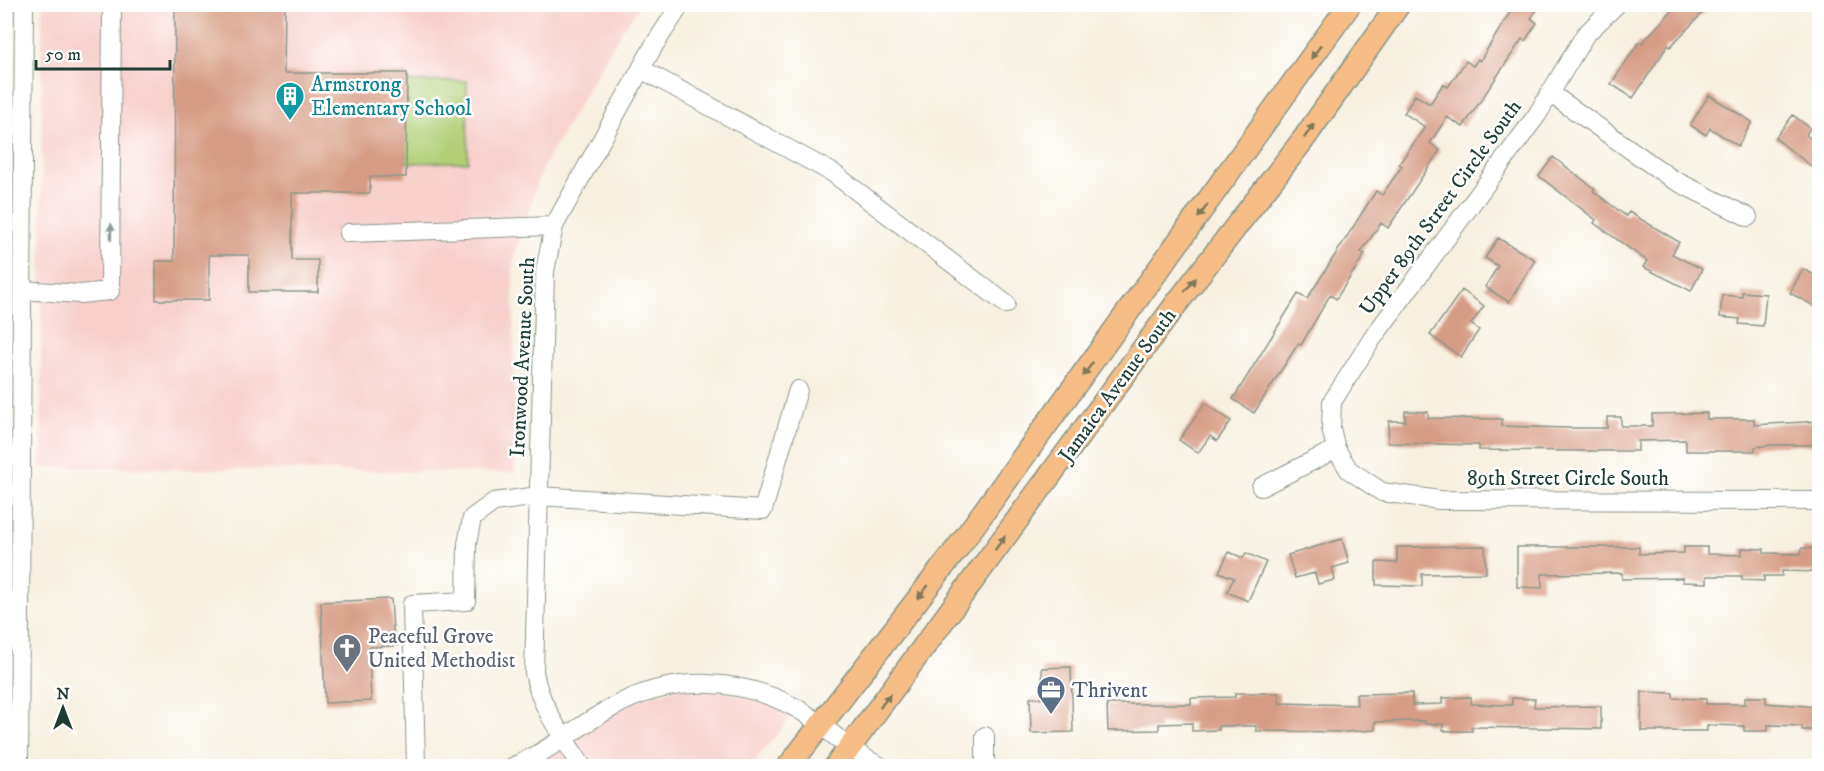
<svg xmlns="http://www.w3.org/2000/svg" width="1824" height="771" font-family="'IM FELL DW Pica',serif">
<rect width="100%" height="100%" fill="#fff"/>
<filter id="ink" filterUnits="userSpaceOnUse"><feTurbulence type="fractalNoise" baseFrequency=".0167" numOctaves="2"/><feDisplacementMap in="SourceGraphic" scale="12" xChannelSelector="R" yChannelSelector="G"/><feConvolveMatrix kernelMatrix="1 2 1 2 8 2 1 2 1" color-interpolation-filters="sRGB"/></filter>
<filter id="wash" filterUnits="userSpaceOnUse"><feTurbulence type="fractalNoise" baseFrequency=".008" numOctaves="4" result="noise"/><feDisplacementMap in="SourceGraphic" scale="24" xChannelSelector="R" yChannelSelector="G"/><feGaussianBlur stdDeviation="1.35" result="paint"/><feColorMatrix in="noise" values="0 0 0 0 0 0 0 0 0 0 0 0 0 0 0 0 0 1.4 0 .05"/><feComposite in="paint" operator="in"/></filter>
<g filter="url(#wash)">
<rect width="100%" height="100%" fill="#f7f0e0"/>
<path fill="#f7d0cc" d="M42 5H641L624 27 542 168 513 262 515 473 41 467Z
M693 684 798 709 751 766H514L615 706Z"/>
<path fill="#b1cf76" stroke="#688655" stroke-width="1.5" d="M467 81 468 162 406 163 405 82Z"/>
<g id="blocks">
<path fill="#d79c84" d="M175 4H285L284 73H407L406 177H370V193H292V260H318V292H249V255H209V300H156V261H174Z
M1515 4H1541L1531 18 1537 23 1525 41 1522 39 1463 127 1447 117 1430 143 1440 150 1388 228 1381 223 1361 252 1365 254 1336 299 1330 295 1301 345 1298 344 1254 413 1233 399 1298 294 1307 299 1376 191 1382 195 1402 166 1399 164 1425 127 1404 113 1415 95 1430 104 1443 84 1448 87 1466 61 1473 66 1478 59 1480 61Z
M1678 4H1711L1670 47 1668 45 1633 98 1611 84 1639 42 1642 43Z
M1709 95 1752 122 1738 146 1710 128 1706 135 1690 125Z
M1793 115 1810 128 1806 135 1820 145V154L1811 166 1775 138Z
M1553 157 1595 189 1593 191 1626 216 1629 212 1679 242 1672 254 1702 269 1691 291 1643 267 1647 261 1594 223 1596 220 1539 176Z
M1498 238 1535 260 1509 302 1485 287 1498 266 1485 258Z
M1803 269 1820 278V309L1790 293Z
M1462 290 1484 306 1471 324 1479 330 1461 357 1430 335Z
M1742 292 1766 294 1763 326 1739 324 1740 319 1720 317 1722 295 1742 297Z
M1205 403 1231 421 1217 441 1210 436 1198 453 1179 440Z
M1405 411 1428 412V418L1502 419V426L1569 428H1607V417H1621V426H1652V414L1707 413V419H1754V425L1820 421V445H1772L1755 447V451H1686V440L1638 441V451H1585L1479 450V445L1388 443 1389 421H1405Z
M1342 539 1349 563 1332 568 1335 580 1318 584 1315 573 1295 578 1288 555Z
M1485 546 1486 573 1422 574V586L1376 585V562L1397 563V547Z
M1517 547H1639V554L1684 553V547H1707V554L1742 555V548L1764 549V553L1801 554 1802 548 1820 549V572L1782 571V576H1764V581L1742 580V576H1707V583L1683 582V578L1622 579V573L1542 574V588L1517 587Z
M1229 552 1243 558 1246 553 1266 562 1248 601 1227 592 1234 578 1219 572Z
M391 599 394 646 369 647 371 701 325 703 321 602Z
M1071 667 1073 732 1031 733 1030 698H1043L1042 668Z
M1642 692 1673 693V698L1706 699V704H1745V697H1766V703L1820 707V730H1802V726L1768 725V731H1744V726L1707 725V731H1641Z
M1235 693H1279V703L1357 705 1356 694 1412 693V705L1442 704V698L1471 697V704L1512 705V698L1535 699 1534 707 1601 706V729L1471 727 1472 731H1443V724H1425V721L1375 722V730L1345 732 1256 731V726H1219V730L1192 731V723L1159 724V730L1108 731 1107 704H1191V698L1235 697Z"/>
</g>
</g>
<g filter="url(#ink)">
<use href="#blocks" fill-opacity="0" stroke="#8b968a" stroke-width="1.5"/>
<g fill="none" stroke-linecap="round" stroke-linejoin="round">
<g stroke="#8b968a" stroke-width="20">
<path id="minor" d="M1617 4 1585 35 1537 115 1372 339 1332 402 1331 428 1336 449 1349 470 1382 492 1440 500 1820 501
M641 69 833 173 1006 304
M1550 93 1672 179 1748 217
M348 233 554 226
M22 290 80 294 110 291 112 4
M1261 487 1336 449
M19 766 24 4
M416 766 412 604 466 601 467 544 472 518 494 502 538 496 763 510 798 390
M514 766C550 751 580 724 615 706 672 675 741 677 798 709 827 726 849 752 880 766
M582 766C563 737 540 707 534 672L545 271 554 226 653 47 681 4
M985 766V736"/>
</g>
<g stroke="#8b968a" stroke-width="25">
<path id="major" d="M789 766 959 546 1350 4
M836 766 1177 303 1303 140 1399 4"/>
</g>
<use href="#minor" stroke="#fff" stroke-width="18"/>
<use href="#major" stroke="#f6be86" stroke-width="22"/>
</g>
<defs><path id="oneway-solid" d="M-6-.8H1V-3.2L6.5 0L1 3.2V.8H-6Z" transform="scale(1.5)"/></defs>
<g fill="#807759">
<use href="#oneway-solid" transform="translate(1316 52) rotate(125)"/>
<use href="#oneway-solid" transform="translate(1309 131) rotate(-55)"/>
<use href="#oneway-solid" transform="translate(1203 211) rotate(126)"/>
<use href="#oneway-solid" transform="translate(1190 285) rotate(-52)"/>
<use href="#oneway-solid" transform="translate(1088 369) rotate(126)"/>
<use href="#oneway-solid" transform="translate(1000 543) rotate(-54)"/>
<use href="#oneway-solid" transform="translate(923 592) rotate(128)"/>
<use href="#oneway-solid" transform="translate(885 701) rotate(-54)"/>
</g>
<use fill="#8f9e9a" href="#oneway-solid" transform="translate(111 232) rotate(-89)"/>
</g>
<defs>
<g id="building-pin" transform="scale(1.5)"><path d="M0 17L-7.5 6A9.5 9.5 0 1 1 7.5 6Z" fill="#0f9aa8" stroke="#fff"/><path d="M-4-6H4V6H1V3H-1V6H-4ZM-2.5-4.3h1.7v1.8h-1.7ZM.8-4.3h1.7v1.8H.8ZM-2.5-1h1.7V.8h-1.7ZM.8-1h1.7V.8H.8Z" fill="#fff"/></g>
<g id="church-pin" transform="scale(1.5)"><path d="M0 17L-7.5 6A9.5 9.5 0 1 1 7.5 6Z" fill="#6b7280" stroke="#fff"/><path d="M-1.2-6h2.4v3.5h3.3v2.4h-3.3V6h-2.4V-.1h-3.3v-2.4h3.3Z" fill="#fff"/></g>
<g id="office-pin" transform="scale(1.5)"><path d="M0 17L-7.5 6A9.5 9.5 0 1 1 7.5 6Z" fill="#5c6f8a" stroke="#fff"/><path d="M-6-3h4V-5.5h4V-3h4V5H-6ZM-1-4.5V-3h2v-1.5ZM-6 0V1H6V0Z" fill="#fff"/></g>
</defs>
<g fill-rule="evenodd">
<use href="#building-pin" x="290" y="96"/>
<use href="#church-pin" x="347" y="648"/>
<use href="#office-pin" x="1051" y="690"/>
</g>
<g text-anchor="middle" stroke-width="5" stroke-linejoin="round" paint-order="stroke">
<g font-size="21" fill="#0d838f" stroke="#fff" text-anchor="start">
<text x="311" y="91">Armstrong<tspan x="311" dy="24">Elementary School</tspan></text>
</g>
<g font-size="21" fill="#1f3d34" stroke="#fff">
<text transform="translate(1440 207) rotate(-54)" y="7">Upper 89th Street Circle South</text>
<text transform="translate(522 357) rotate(-87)" y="7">Ironwood Avenue South</text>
<text transform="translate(1117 385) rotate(-54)" y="7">Jamaica Avenue South</text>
<text x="1568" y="485">89th Street Circle South</text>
</g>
<g font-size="21" fill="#5b616d" stroke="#fff" text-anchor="start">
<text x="368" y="643">Peaceful Grove<tspan x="368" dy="24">United Methodist</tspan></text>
</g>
<g font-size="21" fill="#4e5e75" stroke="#fff" text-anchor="start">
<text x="1072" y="697">Thrivent</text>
</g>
</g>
<rect width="1824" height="771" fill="none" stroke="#fff" stroke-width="24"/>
<g transform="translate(63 708)" stroke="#ffffff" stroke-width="4.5" paint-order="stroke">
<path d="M0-4.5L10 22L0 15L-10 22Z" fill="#1f3d34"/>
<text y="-9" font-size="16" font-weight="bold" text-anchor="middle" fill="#1f3d34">N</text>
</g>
<path d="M36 60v9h134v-9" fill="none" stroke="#1f3d34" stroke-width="3"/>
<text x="45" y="60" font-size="18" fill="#1f3d34" stroke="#ffffff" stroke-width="4.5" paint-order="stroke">50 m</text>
</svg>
